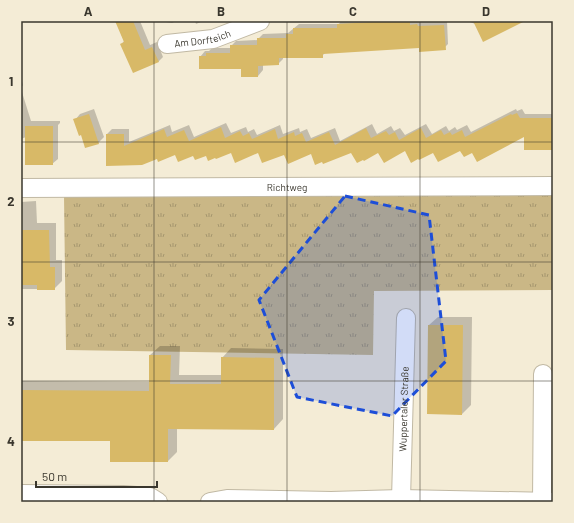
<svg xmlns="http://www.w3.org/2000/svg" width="574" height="523" font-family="Barlow,sans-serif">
<defs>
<pattern id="grass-tufts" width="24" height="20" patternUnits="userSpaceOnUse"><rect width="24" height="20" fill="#cab786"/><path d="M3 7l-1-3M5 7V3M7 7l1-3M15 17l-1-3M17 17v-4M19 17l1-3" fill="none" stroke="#a5966e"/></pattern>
</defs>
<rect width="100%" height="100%" fill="#f4ecd6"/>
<path fill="url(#grass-tufts)" d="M64 196H553V290L374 291 373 355 66 350Z"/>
<path fill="#0003" d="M116 21H140L150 45 157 42 163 57 158 62 122 44 124 41Z
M161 21H176L172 23Z
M195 21H203L196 24Z
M341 21H447L448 44 443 49 420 47 326 52 322 56 283 57V59L278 64 263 65V70L258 76 242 68 200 57 205 51H209L212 48H231V46L236 41 258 40V39L263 34 288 33 299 24H339Z
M468 21H517L475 24Z
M21 78 23 85 21 88Z
M21 89 31 121H60V123L58 125V159L52 164 26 137 21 139Z
M94 109 104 137 98 143 81 134 75 120 80 114Z
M516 109 517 111 522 109 525 114H553V149L525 135 473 152 460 149 434 151 406 150 379 152 285 154 231 151 207 154 175 153 158 158 142 164 107 134 112 129H129V142L170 125 172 132 189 125 194 137 226 123 231 133 246 127 248 132 254 129 257 135 280 125 283 134 299 128 300 132 307 129 311 138 335 128 340 141 372 124 377 134 391 126 394 131 400 128 405 135 426 124 432 134 446 126 449 131 455 127 457 130 467 125 471 132Z
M36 201 37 223H56V260H62V281L54 289H21V202Z
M438 317H472L471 405 462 414 429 325Z
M160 346H180L179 375H222V358L231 348 283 349V419L274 429 177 428V452L168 461 111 440H21V381L150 382V355Z"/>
<path fill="#d8b967" d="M115 21H133L145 50 152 47 159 62 133 73 120 44 124 42Z
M390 21H410V25L417 24 418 26 444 25 446 50 419 52V48L323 54V58H279V65L258 66V77H241V69H199V56H206V53H230V45H257V38H286V34H293V28H337V24Z
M473 21H525L483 42Z
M517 113 520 118H553V150H524V137L477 162 472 153 464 157 460 151 438 162 433 153 419 160 418 159 411 163 405 151 384 163 378 153 364 161 363 160 357 163 351 153 323 164 322 162 315 165 311 154 288 164 284 155 262 163 258 153 235 163 231 153 216 159 215 158 208 161 206 156 195 160 193 156 178 162 175 155 158 162 157 159 142 165 106 166V134H124V146L164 129 167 137 184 130 189 141 221 127 225 138 240 131 243 136 249 133 252 139 275 129 278 139 294 132 295 136 302 133 306 142 329 132 335 145 366 128 371 138 386 131 389 135 395 132 399 140 421 128 426 138 441 130 444 135 450 132 452 135 462 130 465 137 511 114 512 115Z
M89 114 99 144 85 148 81 135 79 136 73 119Z
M25 126H53V165H25Z
M21 230H49L50 267H55V290H37V285H21Z
M428 325H463L462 415 427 414Z
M149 355H171L170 384H221V357L274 358V430L168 429V462H110V441H21V390L149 391Z"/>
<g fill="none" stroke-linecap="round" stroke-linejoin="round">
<g stroke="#c1b9a4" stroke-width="20">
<g id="minor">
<path id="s1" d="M167 44 213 39 260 21"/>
<path id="s2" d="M21 188 553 186"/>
<path d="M21 494 123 495 150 497 158 502"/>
<path id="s3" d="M401 499 406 318"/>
<path d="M210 502 227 499 331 501 401 499 553 502"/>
<path d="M542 502 543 374"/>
</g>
</g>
<use href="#minor" stroke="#fff" stroke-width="18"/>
</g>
<path fill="#1d4ed8" fill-opacity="0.2" stroke="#1d4ed8" stroke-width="3" stroke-dasharray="8 5" stroke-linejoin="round" d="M345 196 429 215 446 361 392 416 297 397 259 300Z"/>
<path fill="none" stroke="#3a372e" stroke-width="1" stroke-opacity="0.55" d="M154 21V502M287 21V502M420 21V502M21 142H553M21 262H553M21 381H553"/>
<g text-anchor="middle" stroke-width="4" stroke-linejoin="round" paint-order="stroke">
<g font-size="10" fill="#3a372e" stroke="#f4ecd6">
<text dy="4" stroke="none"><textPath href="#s1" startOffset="36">Am Dorfteich</textPath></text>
<text dy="4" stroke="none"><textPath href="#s2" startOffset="266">Richtweg</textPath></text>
<text dy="4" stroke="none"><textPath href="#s3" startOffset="90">Wuppertaler Straße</textPath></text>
</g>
</g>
<rect width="574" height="523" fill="none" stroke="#f4ecd6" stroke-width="44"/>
<path d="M36 481v6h121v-6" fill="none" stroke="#3a372e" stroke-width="2"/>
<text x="42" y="481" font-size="12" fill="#3a372e" stroke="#f4ecd6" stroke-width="3" paint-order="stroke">50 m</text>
<rect x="22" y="22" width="530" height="479" fill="none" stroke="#3a372e" stroke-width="1.5"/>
<g font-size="13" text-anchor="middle" font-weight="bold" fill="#3a372e">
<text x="88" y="16">A</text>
<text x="221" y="16">B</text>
<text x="353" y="16">C</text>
<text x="486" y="16">D</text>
<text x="11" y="86">1</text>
<text x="11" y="206">2</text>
<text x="11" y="326">3</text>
<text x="11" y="446">4</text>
</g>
</svg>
